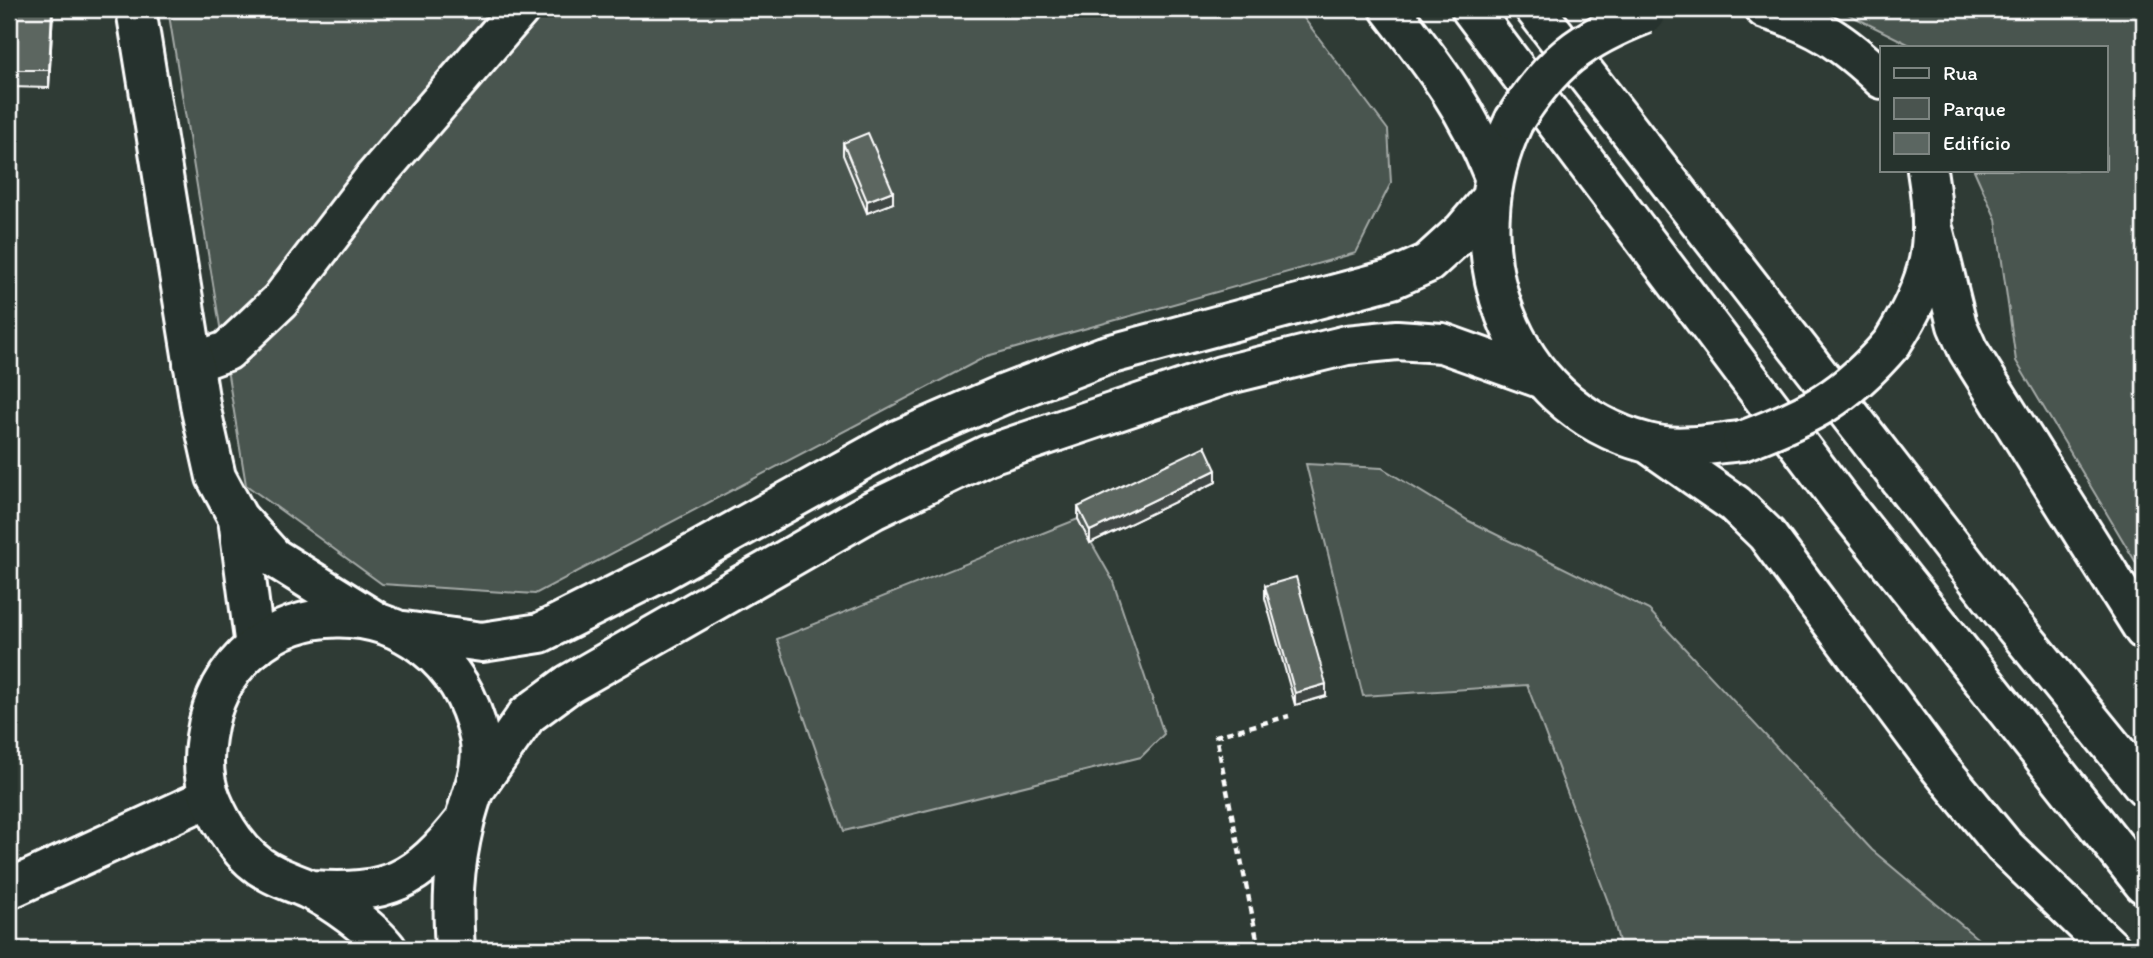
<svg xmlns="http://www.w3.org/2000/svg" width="2153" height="958" font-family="Itim,sans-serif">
<rect width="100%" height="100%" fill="#2f3b35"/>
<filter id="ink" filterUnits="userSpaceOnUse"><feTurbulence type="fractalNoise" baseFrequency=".0143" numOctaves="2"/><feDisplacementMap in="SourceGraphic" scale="14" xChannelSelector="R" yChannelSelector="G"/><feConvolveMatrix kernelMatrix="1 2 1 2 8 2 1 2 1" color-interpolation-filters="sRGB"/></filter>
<g filter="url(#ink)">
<path fill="#4a544f" stroke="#a4aaa7" stroke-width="2" d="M168 9H1297L1388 130 1391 183 1356 253 987 356 535 594 382 584 246 485Z
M1838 9H2144V576L2016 361 1996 219 1974 170H2106V47H1914Z
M1306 464 1382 468 1469 521 1649 610 1872 850 1990 949H1621L1610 907 1527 685 1363 696Z
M1078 519 1112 579 1164 734 1141 757 844 831 777 639Z"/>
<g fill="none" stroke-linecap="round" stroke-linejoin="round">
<g stroke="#fff" stroke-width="44">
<path id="street" d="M193 363 227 351 280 301 374 178 520 9
M9 889 210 797"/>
</g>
<g stroke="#fff" stroke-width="44">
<path id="secondary" d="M136 9 201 410 216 477 238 518 273 557 374 620
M238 518 255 647"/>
</g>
<g stroke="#fff" stroke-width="44">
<path id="primary" d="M1390 9C1434 66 1466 106 1493 174
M1471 9 1841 501 2144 884
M1535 9 2002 611 2144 786
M1765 9C1817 24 1844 43 1882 79
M1514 121C1454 245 1506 406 1647 443 1676 451 1712 444 1742 441
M1934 232 1957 325 1968 350 2144 630
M1892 343C1932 279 1939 244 1927 170
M1649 444 1735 504 1766 534 1940 768 2004 846 2111 949
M404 631 482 642 540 633 657 574 898 440 1002 395 1104 356 1392 279 1428 263 1463 231 1491 198
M478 785 527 715 569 684 873 510 987 455 1221 376 1347 345 1397 340 1442 343 1540 378
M311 890C388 895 416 882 464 821
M387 949C372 929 331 899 308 889 295 883 281 879 269 872 242 858 222 826 211 799 203 780 203 756 206 737 228 581 443 575 479 736 486 768 470 795 464 824 453 870 452 903 455 949"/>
</g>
<path stroke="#fff" stroke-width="4.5" stroke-dasharray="7 5" stroke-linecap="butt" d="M1259 949 1216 736 1289 716"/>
<use href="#street" stroke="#26332d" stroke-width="38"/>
<use href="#secondary" stroke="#26332d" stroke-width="38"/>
<use href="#primary" stroke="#26332d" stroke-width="38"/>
<g stroke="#fff" stroke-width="44" stroke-linecap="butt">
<path id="primary-bridge" d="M1514 121C1551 62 1581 39 1645 14
M1742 441C1809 416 1845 398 1892 343"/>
</g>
<use href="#primary-bridge" stroke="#26332d" stroke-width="38"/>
</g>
<path fill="#4e5853" stroke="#fff" stroke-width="2" d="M9 9H53L49 88 9 87Z
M843 143 893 203 867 213 843 155Z
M1216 482 1090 543 1078 519V507Z
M1265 586 1326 696 1295 705 1265 598Z"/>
<path fill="#404744" stroke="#fff" stroke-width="2" d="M52 9H53L49 88V70Z
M893 191V203L867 213V201Z
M1216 470V482L1090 543V531Z
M1326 684V696L1295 705V693Z"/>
<path fill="#5b6661" stroke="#fff" stroke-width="2" d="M9 9H52L49 70H9Z
M868 133 893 191 867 201 843 143Z
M1205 446 1216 470 1090 531 1078 507Z
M1296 577 1326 684 1295 693 1265 586Z"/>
</g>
<rect width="2153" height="958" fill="none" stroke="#26332d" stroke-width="35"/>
<rect x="18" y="18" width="2118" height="923" fill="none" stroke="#fff" stroke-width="2.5" filter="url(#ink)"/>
<rect x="1880" y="46" width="228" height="126" fill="#26332d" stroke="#7d8581" stroke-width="2"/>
<rect x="1894" y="68" width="35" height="10" fill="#26332d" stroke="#7d8581" stroke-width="2"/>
<text x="1943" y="80" font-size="21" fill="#ffffff">Rua</text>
<rect x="1894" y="98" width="35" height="21" fill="#4a544f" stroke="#7d8581" stroke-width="2"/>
<text x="1943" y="116" font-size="21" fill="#ffffff">Parque</text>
<rect x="1894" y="133" width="35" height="21" fill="#5b6661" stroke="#7d8581" stroke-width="2"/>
<text x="1943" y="150" font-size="21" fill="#ffffff">Edifício</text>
</svg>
